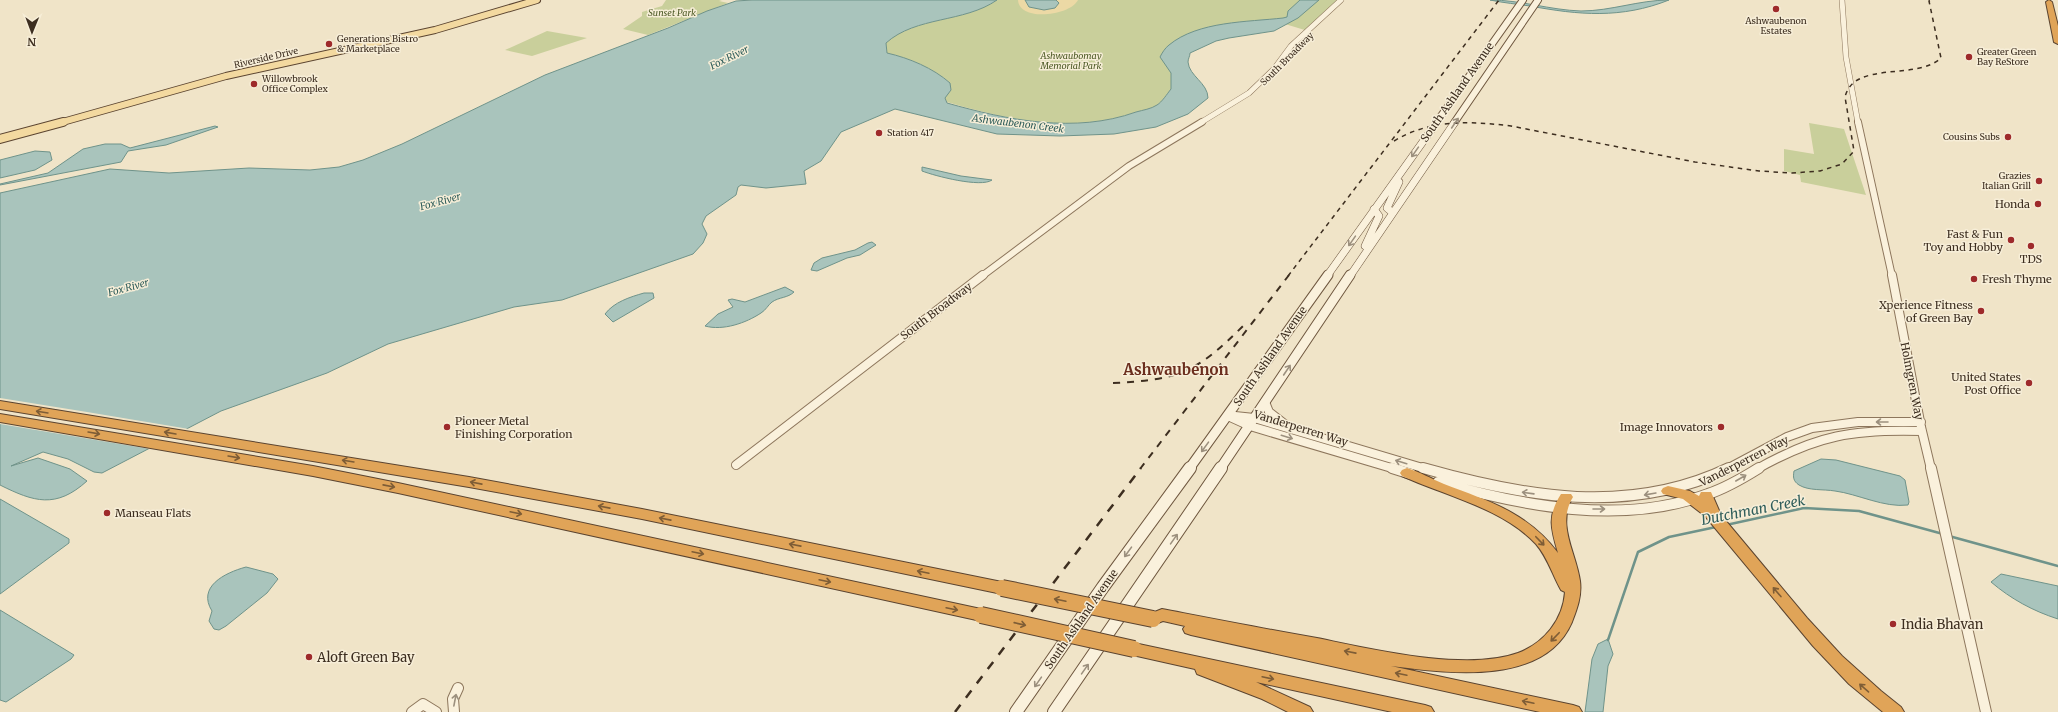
<svg xmlns="http://www.w3.org/2000/svg" width="2058" height="712" font-family="Merriweather,serif">
<rect width="100%" height="100%" fill="#f0e4c8"/>
<path fill="#c9cf9b" d="M666 0H722L719 1 728 3 648 35 623 29 642 16V12L662 6Z
M997 0H1341L1308 31 1285 24 1279 19 1232 23 1203 29 1171 73V89C1167 94 1162 102 1157 105 1151 109 1143 110 1136 112 1075 134 1007 120 947 102L945 98 950 83C933 68 909 58 887 53L886 43C916 16 964 23 997 0Z
M547 31 587 38 532 56 505 50Z
M1809 123 1844 129 1866 195 1801 182 1800 175 1784 171V149L1814 154Z"/>
<path fill="#ecd9a5" d="M1018 0H1078C1070 16 1019 22 1018 0Z"/>
<path fill="#a9c4bc" stroke="#6f938a" d="M752 0H997C964 23 916 16 886 43L887 53C909 58 933 68 950 83L951 90 945 98 947 103C1007 120 1075 134 1136 112 1143 110 1151 109 1157 105 1162 102 1167 94 1171 89V73L1160 57C1162 53 1165 48 1169 45 1198 21 1248 22 1283 18L1287 17 1288 11 1300 0H1319L1298 18 1274 31 1229 38 1216 41 1190 53C1190 56 1188 59 1188 62 1189 76 1208 83 1208 98L1188 114 1156 127 1114 134 1060 136 997 134 895 109 841 132 821 161 804 171 806 184 766 188 741 185 738 187 736 195 706 216 702 224 707 234 703 243 693 254 562 300 514 307 388 344 327 373 221 411 102 473 94 472 68 459 43 452 11 466 38 458 70 469 87 481C56 509 34 502 0 485V193L110 169 169 173 249 168 310 170 339 167 363 160 402 144 545 75 668 28 707 11 736 1Z
M1025 0H1056L1059 3 1055 8 1044 10 1029 7Z
M1490 0C1521 0 1550 10 1581 11 1611 11 1639 0 1669 0 1621 19 1579 15 1530 6 1517 4 1504 3 1490 0Z
M215 126 218 127 166 145 128 151 121 162 0 185V184L48 173 83 149 105 144H121L130 148Z
M35 151 50 152 52 160 35 170 0 178V160Z
M922 167 961 176 992 180C981 188 935 176 922 171Z
M872 242 876 245 860 255 847 258 817 271 811 270 814 263 822 258 855 250 868 243Z
M785 287 794 292C788 298 779 297 772 302 768 305 766 310 761 313 746 323 723 331 705 326L718 314 733 307 728 300 732 299 745 302Z
M644 293H653L654 298 613 322 605 314C614 302 630 297 644 293Z
M1821 459 1836 460 1900 476 1905 480 1909 502 1908 505C1884 508 1858 494 1835 491 1823 489 1809 491 1799 485 1793 481 1793 477 1794 471Z
M0 499 69 539V543L0 594Z
M246 567 273 574 278 579 267 593 226 626 219 630 214 629 209 621 212 611C197 587 224 573 246 567Z
M2001 574 2058 586V619C2033 611 2011 599 1991 582Z
M0 610 74 655 71 659 6 702 0 700Z
M1608 639 1613 654 1608 666 1603 712H1585L1592 659 1598 644Z"/>
<path fill="#f0e4c8" d="M0 398 87 412 189 429 150 449 0 424Z"/>
<g fill="none" stroke-linecap="round" stroke-linejoin="round">
<path stroke="#6f938a" stroke-width="2.5" d="M1726 525 1804 508 1859 511 1943 534
M1949 536 2058 566
M1608 640 1638 552 1669 537 1716 527"/>
<g stroke="#8d765c" stroke-width="6">
<path id="tertiary-far3" d="M1842 0 1846 57 1858 123
M1283 62 1310 35
M1200 123 1249 93 1274 69 1291 46 1341 0"/>
</g>
<g stroke="#8d765c" stroke-width="8">
<path id="tertiary-far2" d="M1858 122 1892 276
M982 276 1129 166 1202 122"/>
</g>
<g stroke="#8d765c" stroke-width="10">
<path id="tertiary-far1" d="M1892 275 1921 427 1931 469
M1265 402 1269 412 1287 426
M1228 416 1250 426 1395 469
M1235 416 1254 418 1426 469
M736 465 983 275
M1727 469 1787 437 1812 428 1858 422H1921
M1757 469C1817 435 1854 429 1922 431"/>
</g>
<g stroke="#8d765c" stroke-width="12">
<path id="tertiary" d="M1392 468 1411 474
M1423 468C1525 497 1629 516 1729 468
M1931 468 1986 712
M1438 482C1523 506 1622 526 1708 494 1726 488 1743 478 1759 468
M412 712 423 704 436 712
M454 712 453 699 458 688"/>
</g>
<g stroke="#6f573f" stroke-width="8">
<path id="secondary-far3" d="M1436 123 1523 0
M1454 123 1538 0"/>
</g>
<g stroke="#6f573f" stroke-width="8">
<path id="secondary-far2" d="M1393 213 1387 208 1399 182
M1365 246 1379 216 1374 209
M1327 276 1437 122
M1350 276 1455 122"/>
</g>
<g stroke="#6f573f" stroke-width="11">
<path id="secondary-far1" d="M1189 469 1328 275
M1220 469 1350 275"/>
</g>
<g stroke="#6f573f" stroke-width="14">
<path id="secondary" d="M1016 712 1103 587 1190 468
M1054 712 1221 468"/>
</g>
<g stroke="#5b4430" stroke-width="8">
<path id="primary-far1" d="M59 123 226 76 435 30 537 0"/>
</g>
<g stroke="#5b4430" stroke-width="10">
<path id="primary" d="M0 139 63 122"/>
</g>
<g stroke="#5b4430" stroke-width="2">
<path id="motorway" d="M2049 0 2052 2 2058 26V44L2054 42 2046 2Z
M0 401 469 477 642 509 1002 582 1007 584 1010 588 1007 592 1002 594 642 519 469 487 0 409Z
M0 414 313 466 398 483 981 609 987 611 989 615 987 619 981 621 398 493 313 476 0 422Z
M1407 468C1420 472 1432 479 1444 484 1489 501 1528 513 1558 553 1551 529 1547 516 1561 494H1571L1573 497C1556 525 1576 552 1580 581 1582 596 1577 609 1572 622 1544 687 1447 673 1391 666L1573 705 1579 707 1582 712H1540L1191 635 1185 633 1183 629 1185 626 1163 621 1153 625 1147 623 1145 619 1147 615 1162 609C1214 619 1265 629 1317 638 1371 649 1466 672 1518 653 1544 643 1563 620 1565 592L1561 590C1552 574 1548 558 1536 544 1502 508 1446 496 1402 476L1400 473 1402 470Z
M1668 486 1690 491 1699 496 1701 492H1711L1721 515 1807 618 1842 656 1881 691 1901 707 1904 712H1883L1849 684 1813 646 1705 516 1683 499 1663 494 1661 491 1663 488Z
M1134 643 1425 705 1431 707 1434 712H1392L1256 682 1310 707 1313 712H1288L1262 699 1197 674 1195 669 1128 654 1126 649 1128 644Z"/>
</g>
<use href="#tertiary-far3" stroke="#faf1dc" stroke-width="5"/>
<use href="#tertiary-far2" stroke="#faf1dc" stroke-width="6"/>
<use href="#tertiary-far1" stroke="#faf1dc" stroke-width="8"/>
<use href="#tertiary" stroke="#faf1dc" stroke-width="10"/>
<use href="#secondary-far3" stroke="#faf1dc" stroke-width="6"/>
<use href="#secondary-far2" stroke="#faf1dc" stroke-width="7"/>
<use href="#secondary-far1" stroke="#faf1dc" stroke-width="9"/>
<use href="#secondary" stroke="#faf1dc" stroke-width="12"/>
<use href="#primary-far1" stroke="#f3d9a0" stroke-width="6"/>
<use href="#primary" stroke="#f3d9a0" stroke-width="8"/>
<use href="#motorway" fill="#e0a458" fill-rule="evenodd"/>
<path stroke="#3d2e20" stroke-width="1.5" stroke-dasharray="4.5 4.5" stroke-linecap="butt" d="M1394 141C1430 119 1470 121 1511 126L1695 162 1759 171 1792 173 1820 171 1842 164 1854 151 1845 97C1854 60 1916 81 1941 58L1929 1 1931 0
M1288 276 1499 0"/>
<path stroke="#3d2e20" stroke-width="2" stroke-dasharray="7 7" stroke-linecap="butt" d="M1113 383C1180 380 1197 372 1244 325
M1140 469 1289 275"/>
<path stroke="#3d2e20" stroke-width="2.5" stroke-dasharray="9 9" stroke-linecap="butt" d="M955 712 1141 468"/>
<g stroke="#5b4430" stroke-width="18" stroke-linecap="butt">
<path id="motorway-bridge" d="M1002 588 1153 619
M981 615 1134 649"/>
</g>
<use href="#motorway-bridge" stroke="#e0a458" stroke-width="16"/>
</g>
<defs><path id="oneway-shaft" d="M-6 0H5M1.5-3L5.5 0L1.5 3" fill="none" stroke-width="1.6" stroke-linecap="round" stroke-linejoin="round"/></defs>
<g stroke="#9c907e">
<use href="#oneway-shaft" transform="translate(1455 123) rotate(-56)"/>
<use href="#oneway-shaft" transform="translate(1415 152) rotate(125)"/>
<use href="#oneway-shaft" transform="translate(1352 241) rotate(125)"/>
<use href="#oneway-shaft" transform="translate(1287 370) rotate(-56)"/>
<use href="#oneway-shaft" transform="translate(1882 422) rotate(180)"/>
<use href="#oneway-shaft" transform="translate(1287 437) rotate(17)"/>
<use href="#oneway-shaft" transform="translate(1205 447) rotate(126)"/>
<use href="#oneway-shaft" transform="translate(1401 462) rotate(-163)"/>
<use href="#oneway-shaft" transform="translate(1741 478) rotate(-30)"/>
<use href="#oneway-shaft" transform="translate(1528 493) rotate(-172)"/>
<use href="#oneway-shaft" transform="translate(1650 494) rotate(170)"/>
<use href="#oneway-shaft" transform="translate(1599 509)"/>
<use href="#oneway-shaft" transform="translate(1174 539) rotate(-55)"/>
<use href="#oneway-shaft" transform="translate(1128 552) rotate(126)"/>
<use href="#oneway-shaft" transform="translate(1085 669) rotate(-55)"/>
<use href="#oneway-shaft" transform="translate(1038 682) rotate(125)"/>
<use href="#oneway-shaft" transform="translate(455 700) rotate(-79)"/>
</g>
<g stroke="#7e5d36">
<use href="#oneway-shaft" transform="translate(42 412) rotate(-171)"/>
<use href="#oneway-shaft" transform="translate(94 433) rotate(10)"/>
<use href="#oneway-shaft" transform="translate(170 433) rotate(-170)"/>
<use href="#oneway-shaft" transform="translate(234 457) rotate(10)"/>
<use href="#oneway-shaft" transform="translate(348 461) rotate(-171)"/>
<use href="#oneway-shaft" transform="translate(476 483) rotate(-169)"/>
<use href="#oneway-shaft" transform="translate(389 486) rotate(11)"/>
<use href="#oneway-shaft" transform="translate(604 507) rotate(-169)"/>
<use href="#oneway-shaft" transform="translate(516 513) rotate(12)"/>
<use href="#oneway-shaft" transform="translate(665 519) rotate(-169)"/>
<use href="#oneway-shaft" transform="translate(1540 541) rotate(46)"/>
<use href="#oneway-shaft" transform="translate(795 545) rotate(-169)"/>
<use href="#oneway-shaft" transform="translate(698 553) rotate(12)"/>
<use href="#oneway-shaft" transform="translate(923 572) rotate(-168)"/>
<use href="#oneway-shaft" transform="translate(825 581) rotate(12)"/>
<use href="#oneway-shaft" transform="translate(1777 592) rotate(-131)"/>
<use href="#oneway-shaft" transform="translate(1060 600) rotate(-168)"/>
<use href="#oneway-shaft" transform="translate(952 609) rotate(12)"/>
<use href="#oneway-shaft" transform="translate(1020 624) rotate(13)"/>
<use href="#oneway-shaft" transform="translate(1555 637) rotate(134)"/>
<use href="#oneway-shaft" transform="translate(1350 652) rotate(-169)"/>
<use href="#oneway-shaft" transform="translate(1401 674) rotate(-168)"/>
<use href="#oneway-shaft" transform="translate(1268 678) rotate(12)"/>
<use href="#oneway-shaft" transform="translate(1864 688) rotate(-139)"/>
<use href="#oneway-shaft" transform="translate(1528 702) rotate(-168)"/>
</g>
<g fill="#9e2a2b" stroke="#f7eed8" stroke-width="1.5">
<circle cx="1776" cy="9" r="4"/>
<circle cx="329" cy="44" r="4"/>
<circle cx="1969" cy="57" r="4"/>
<circle cx="254" cy="84" r="4"/>
<circle cx="879" cy="133" r="4"/>
<circle cx="2008" cy="137" r="4"/>
<circle cx="2039" cy="181" r="4"/>
<circle cx="2038" cy="204" r="4"/>
<circle cx="2011" cy="240" r="4"/>
<circle cx="2031" cy="246" r="4"/>
<circle cx="1974" cy="279" r="4"/>
<circle cx="1981" cy="311" r="4"/>
<circle cx="2029" cy="383" r="4"/>
<circle cx="447" cy="427" r="4"/>
<circle cx="1721" cy="427" r="4"/>
<circle cx="107" cy="513" r="4"/>
<circle cx="1893" cy="624" r="4"/>
<circle cx="309" cy="657" r="4"/>
</g>
<g text-anchor="middle" stroke-width="3" stroke-linejoin="round" paint-order="stroke">
<g font-size="9" font-style="italic" fill="#4d5a26" stroke="#f7eed8">
<text x="672" y="16">Sunset Park</text>
<text x="1071" y="59">Ashwaubomay<tspan x="1071" dy="10">Memorial Park</tspan></text>
</g>
<g font-size="9" fill="#3d2e20" stroke="#f7eed8" text-anchor="start">
<text x="1776" y="24" text-anchor="middle">Ashwaubenon<tspan x="1776" dy="10">Estates</tspan></text>
<text x="337" y="42">Generations Bistro<tspan x="337" dy="10">&amp; Marketplace</tspan></text>
<text x="1977" y="55">Greater Green<tspan x="1977" dy="10">Bay ReStore</tspan></text>
<text x="262" y="82">Willowbrook<tspan x="262" dy="10">Office Complex</tspan></text>
<text x="887" y="136">Station 417</text>
<text x="2000" y="140" text-anchor="end">Cousins Subs</text>
<text x="2031" y="179" text-anchor="end">Grazies<tspan x="2031" dy="10">Italian Grill</tspan></text>
</g>
<g font-size="9" fill="#3d2e20" stroke="#f7eed8">
<text transform="translate(266 58) rotate(-13)" y="3">Riverside Drive</text>
<text transform="translate(1287 59) rotate(-45)" y="3">South Broadway</text>
</g>
<g font-size="10" font-style="italic" fill="#2f5d5a" stroke="#f7eed8">
<text transform="translate(729 57) rotate(-26)" y="4">Fox River</text>
<text transform="translate(1018 123) rotate(7)" y="4">Ashwaubenon Creek</text>
<text transform="translate(440 201) rotate(-15)" y="4">Fox River</text>
<text transform="translate(128 287) rotate(-15)" y="4">Fox River</text>
</g>
<g font-size="11" fill="#3d2e20" stroke="#f7eed8">
<text transform="translate(1457 92) rotate(-55)" y="4">South Ashland Avenue</text>
<text transform="translate(936 311) rotate(-37)" y="4">South Broadway</text>
<text transform="translate(1270 356) rotate(-55)" y="4">South Ashland Avenue</text>
<text transform="translate(1912 381) rotate(79)" y="4">Holmgren Way</text>
<text transform="translate(1301 428) rotate(17)" y="4">Vanderperren Way</text>
<text transform="translate(1744 461) rotate(-27)" y="4">Vanderperren Way</text>
<text transform="translate(1081 619) rotate(-55)" y="4">South Ashland Avenue</text>
</g>
<g font-size="11" fill="#3d2e20" stroke="#f7eed8" text-anchor="end">
<text x="2030" y="208">Honda</text>
<text x="2003" y="238">Fast &amp; Fun<tspan x="2003" dy="13">Toy and Hobby</tspan></text>
<text x="2031" y="263" text-anchor="middle">TDS</text>
<text x="1982" y="283" text-anchor="start">Fresh Thyme</text>
<text x="1973" y="309">Xperience Fitness<tspan x="1973" dy="13">of Green Bay</tspan></text>
<text x="2021" y="381">United States<tspan x="2021" dy="13">Post Office</tspan></text>
<text x="455" y="425" text-anchor="start">Pioneer Metal<tspan x="455" dy="13">Finishing Corporation</tspan></text>
<text x="1713" y="431">Image Innovators</text>
<text x="115" y="517" text-anchor="start">Manseau Flats</text>
</g>
<g font-size="13" fill="#3d2e20" stroke="#f7eed8" text-anchor="start">
<text x="1901" y="629">India Bhavan</text>
<text x="317" y="662">Aloft Green Bay</text>
</g>
<g font-size="14" font-style="italic" fill="#2f5d5a" stroke="#f7eed8">
<text transform="translate(1753 510) rotate(-11)" y="5">Dutchman Creek</text>
</g>
<g font-size="15" font-weight="bold" fill="#6b2e1e" stroke="#f7eed8">
<text x="1176" y="375">Ashwaubenon</text>
</g>
</g>
<g transform="translate(32 32) rotate(181)" stroke="#f7eed8" stroke-width="3" paint-order="stroke">
<path d="M0-3L7 15L0 10L-7 15Z" fill="#3d2e20"/>
<text y="-6" font-size="11" font-weight="bold" text-anchor="middle" fill="#3d2e20">N</text>
</g>
</svg>
